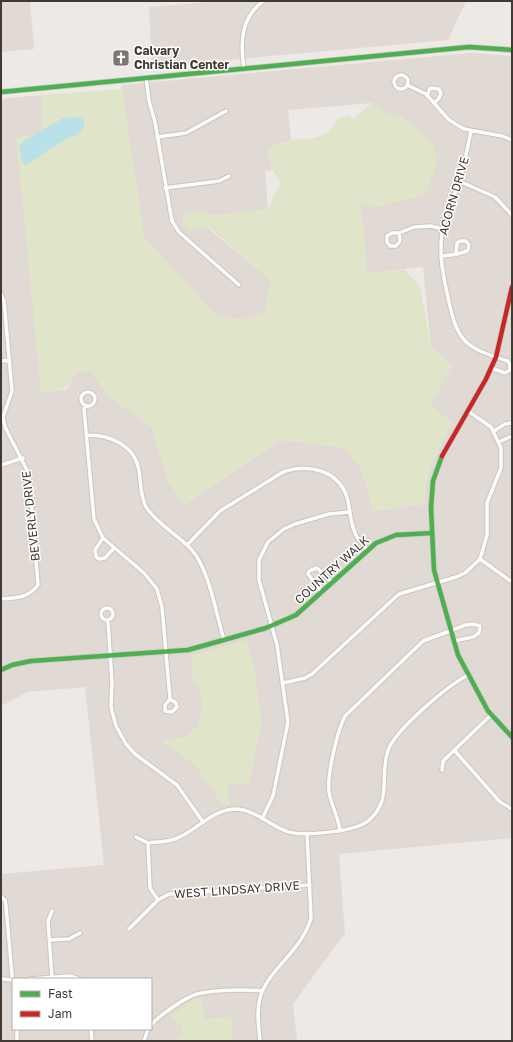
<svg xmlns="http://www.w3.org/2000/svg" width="513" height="1042" font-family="'Golos Text',sans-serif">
<rect width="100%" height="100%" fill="#ede9e6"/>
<path fill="#e1d9d4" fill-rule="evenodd" d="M1 1H30L34 49 1 52Z
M222 1H466L448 40 249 58 152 70 149 7Z
M472 53 512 56V838L339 854 345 933 293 1004 297 1041H1V874L104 865 85 687 28 692 1 706V99L41 95 43 135 41 392 66 390 76 372 91 371 108 396 152 427 168 481 185 505 280 440 343 447 360 467 374 511 424 504 428 471 452 423 430 405 452 365 431 347 423 267 367 273 361 205 425 183 431 147 372 103 288 110 294 168 265 171 268 209 209 217V229L271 280 265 312 242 320 215 315 144 237 121 85ZM13 979H151V1029H13Z"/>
<path fill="#e0e4c8" d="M122 89 144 237 215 315 242 320 265 312 271 280 210 228 195 230 183 224 182 218 186 213 205 212 216 215 268 209 281 181C273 170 266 164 269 149 291 130 322 151 337 119L348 115 353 119 372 103 388 114 401 117 412 125 433 145 438 159 434 173 424 195 374 208 365 204 361 205 367 273 404 269 420 287 431 347 452 365 431 405 452 423 428 471 424 504 374 511 360 467 343 447 280 440 185 505 168 481 152 427 108 396 91 371 76 372C66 391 62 391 41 393L16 137 43 134 41 95Z
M247 640 255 672 262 723 249 784 228 783 229 804 222 805 196 766 161 740 183 738 198 726 203 705 200 692 193 681 191 655Z
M202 997 204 1019 231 1017 233 1041H176L183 1029 171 1015 194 999Z"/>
<path fill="#bae1e7" d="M78 117 84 120V127L78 135 66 139 26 165 22 162 19 146 24 141 63 118Z"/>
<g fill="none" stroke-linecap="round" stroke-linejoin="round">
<g stroke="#c9c5c2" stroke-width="5.5">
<path id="street" d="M244 68C240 42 241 18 263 1
M394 82a7 7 0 1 1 14 0a7 7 0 1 1-14 0Z
M146 78 149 101 155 122 172 221 179 232 239 285
M407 85 426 94 449 120 464 129 502 136 512 140
M427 96 430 88 439 89 441 93 439 98 434 103
M471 131C468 146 465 161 461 176 456 195 444 213 442 233 439 254 443 274 447 293 457 341 462 347 508 361L510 365V370L505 373 491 368
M157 137 186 133 226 111
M459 181 495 197 512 215
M165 188 219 181 229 176
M399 233 400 241 396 246H390L387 242V236L392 233H399L414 227 431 226 443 229
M441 256C450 255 461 255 468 250L469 245 466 241H460L457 243 456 254
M1 294 4 301 12 391 3 417 5 427 29 474 38 585C28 598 17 598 1 599
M1 361 10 360
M81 399a7 7 0 1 1 14 0a7 7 0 1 1-14 0Z
M86 405 84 409 94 519 103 538 144 573 157 589 162 607 170 699
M494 431 505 424 512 423
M87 435C110 435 135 445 139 471 141 483 140 496 146 507 157 524 177 534 191 549 209 568 216 614 224 640
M499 442 512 436
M1 465 23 458
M103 538 95 550 96 557 99 559 105 558 114 548
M187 545 220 511 283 472C308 463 338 470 347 497 350 508 350 520 354 530 356 538 362 544 368 550
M480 559 512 582
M322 593 308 574 309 571 317 568 333 583
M101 614a6 6 0 1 1 12 0a6 6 0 1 1-12 0Z
M108 621 112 683 111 707 116 726 126 744 135 754 177 785 203 822
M283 683 305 678 312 674 399 594 456 577 465 573 480 559 487 535V503L501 468V448L491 427 468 411
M170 699 176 703 177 707 172 712 165 711V705Z
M454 750 500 802 512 809
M442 770 443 761 491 715
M262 819 273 796 288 722 277 645 259 580V560L268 542 284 529 295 524 329 514 350 512
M340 831C338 815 331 805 329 792 327 774 337 732 345 716L423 641 466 625 473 624 480 626 479 633 473 637 454 641
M136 837 148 843
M148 843C157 842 167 842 175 839 197 831 211 809 237 809 255 810 269 825 286 831 301 837 355 832 368 821 394 800 378 774 389 748 398 728 447 686 468 675
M148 843 150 888 158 900
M1 897 5 900 6 906 13 986
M52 911 48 921 52 977
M129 929 158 900 169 894 310 885
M49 940 69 939 80 933
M1 979 13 980
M30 979 70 976 79 979
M151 1025C160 1015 184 998 197 994 212 990 247 989 262 991
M91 1029 92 1041
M17 1041V1029
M144 1041 148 1029
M260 1041C259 1027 256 1012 260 998 267 970 302 951 311 918L307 833"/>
</g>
<g stroke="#cdc6c0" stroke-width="6">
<path id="fast" d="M1 92 469 47 512 50
M442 456 433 481 431 508 434 570 458 655 488 711 512 737
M1 670 12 665 31 661 188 650 266 628 296 615 376 543 396 535 432 533"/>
</g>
<g stroke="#cdc6c0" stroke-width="6">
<path id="jam" d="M442 456 486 379 496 357 512 287"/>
</g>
<use href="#street" stroke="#fcfcfb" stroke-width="3.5"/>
<use href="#fast" stroke="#4caf50" stroke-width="4.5"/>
<use href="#jam" stroke="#c62828" stroke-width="4.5"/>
</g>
<defs>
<g id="church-square" transform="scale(0.9)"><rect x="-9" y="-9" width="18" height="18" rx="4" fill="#7d7772" stroke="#fff"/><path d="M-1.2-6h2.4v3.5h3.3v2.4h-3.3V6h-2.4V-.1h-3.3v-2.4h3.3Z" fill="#fff"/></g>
</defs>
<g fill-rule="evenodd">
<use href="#church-square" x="121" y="58"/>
</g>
<g text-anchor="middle" stroke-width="3" stroke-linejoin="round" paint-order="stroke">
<g font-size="12" font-weight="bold" fill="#413934" stroke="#fff" text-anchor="start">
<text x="134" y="55">Calvary<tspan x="134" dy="14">Christian Center</tspan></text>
</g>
<g font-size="12" fill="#413934" stroke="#fff">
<text transform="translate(454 196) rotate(-74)" y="4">ACORN DRIVE</text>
<text transform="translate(31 516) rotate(-96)" y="4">BEVERLY DRIVE</text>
<text transform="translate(332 570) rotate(-42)" y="4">COUNTRY WALK</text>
<text transform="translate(237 890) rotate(-4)" y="4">WEST LINDSAY DRIVE</text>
</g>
</g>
<rect width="513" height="1042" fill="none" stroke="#413934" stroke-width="4"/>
<rect x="12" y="978" width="140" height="52" fill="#ffffff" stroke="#b3b0ae"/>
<rect x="20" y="991" width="20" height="6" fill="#4caf50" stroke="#b3b0ae"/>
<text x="48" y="998" font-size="12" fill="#413934">Fast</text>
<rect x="20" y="1011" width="20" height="6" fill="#c62828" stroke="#b3b0ae"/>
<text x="48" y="1018" font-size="12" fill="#413934">Jam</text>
</svg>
